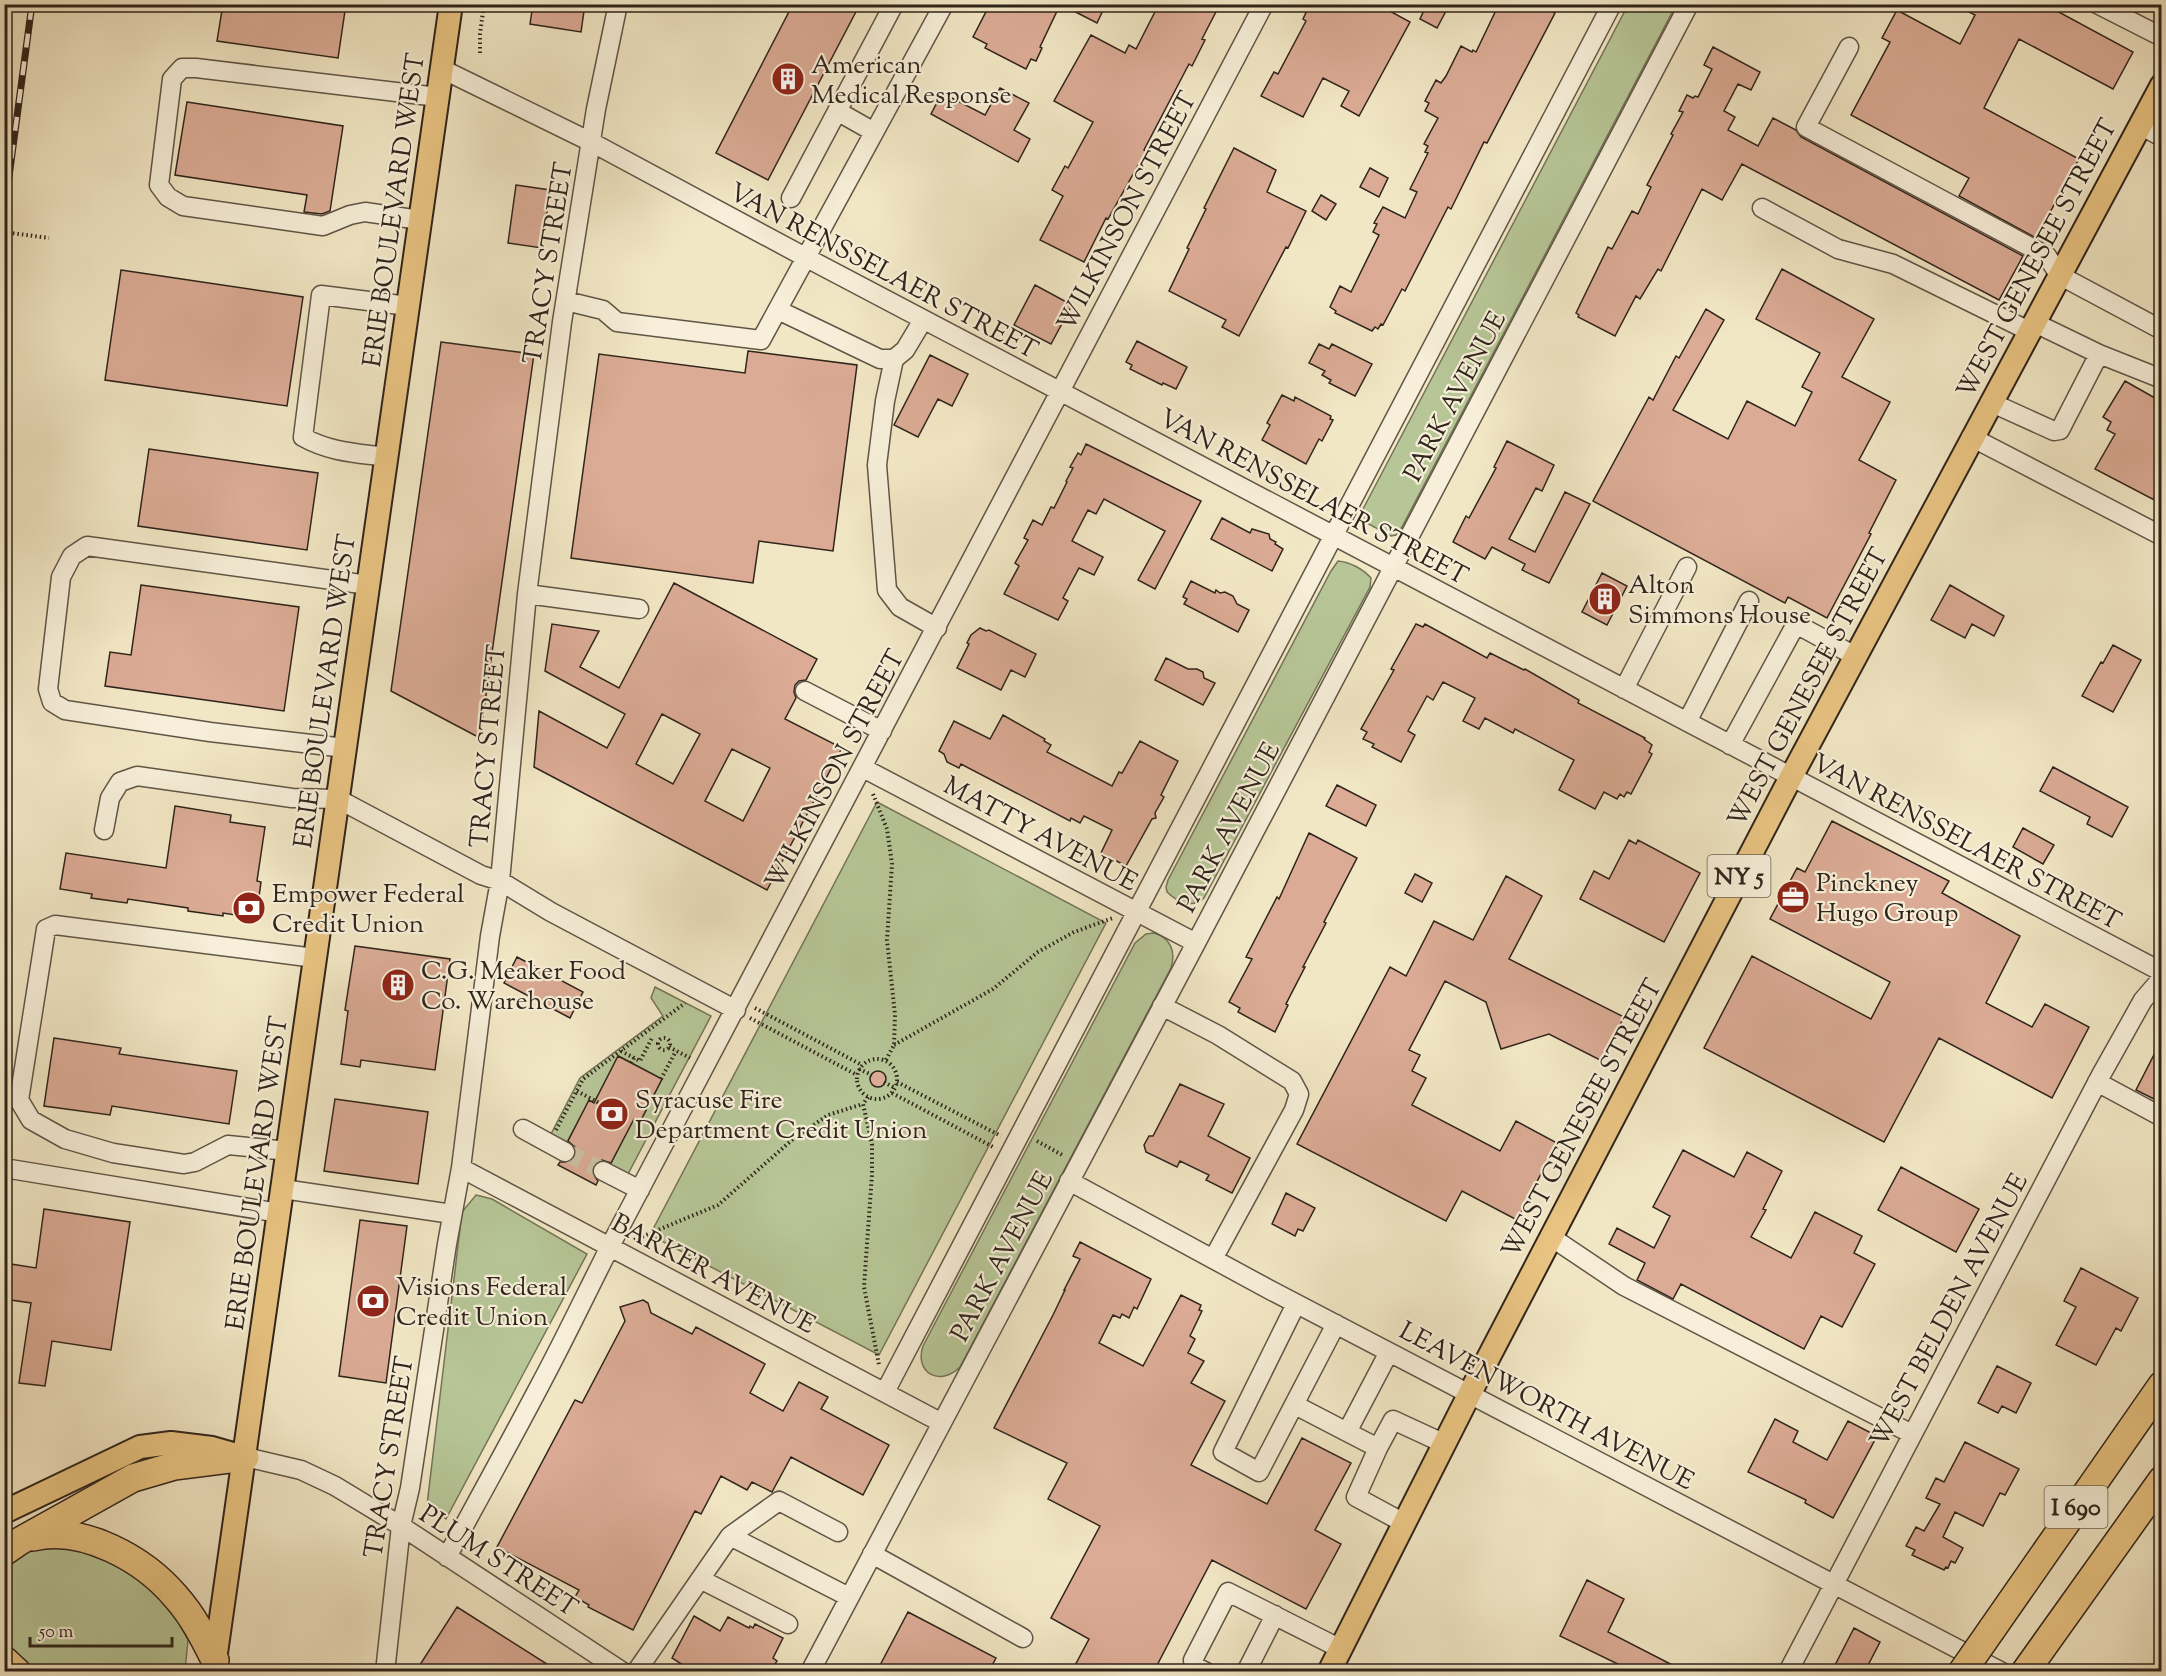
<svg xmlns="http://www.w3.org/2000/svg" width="2166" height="1676" font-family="'Sorts Mill Goudy',serif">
<rect width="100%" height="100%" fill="#f2e7c5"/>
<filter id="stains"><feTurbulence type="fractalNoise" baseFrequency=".00333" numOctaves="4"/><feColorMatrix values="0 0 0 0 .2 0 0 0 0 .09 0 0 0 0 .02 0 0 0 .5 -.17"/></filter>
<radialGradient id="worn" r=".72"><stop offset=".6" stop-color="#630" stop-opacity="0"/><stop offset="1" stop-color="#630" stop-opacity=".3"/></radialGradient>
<path fill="#b7c697" stroke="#737559" stroke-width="1.5" d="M1628 5H1676L1402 527 1396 535 1391 536 1363 521 1361 514 1363 509Z
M1338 561C1350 562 1363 569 1371 578L1370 587 1204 898C1193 909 1177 902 1167 892L1166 887 1168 880 1331 571Z
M877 802 1106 923 879 1355 650 1235Z
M1154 933C1171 938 1176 952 1171 968L960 1367C940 1387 914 1373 923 1346L1135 943 1146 934Z
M655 987 711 1016 628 1174 610 1165 631 1124 629 1117 640 1122 662 1079 619 1056 596 1099 597 1105 589 1101 567 1142 551 1134 580 1078 663 1016 651 998Z
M476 1195 492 1199 587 1254 446 1519 427 1505 462 1212Z
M31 1545 86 1547 146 1579 185 1622 180 1625 188 1640 185 1671H34L19 1661 5 1645 4 1567 10 1558Z"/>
<path fill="#dbab95" stroke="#2f241b" stroke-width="1.5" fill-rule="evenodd" d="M223 4H346L338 58 217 41Z
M533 4H585L581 32 530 24Z
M793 4H860L768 180 716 153Z
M990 4H1049L1058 9 1040 47 1042 48 1036 61 1031 59 1026 69 985 48 987 44 973 37Z
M1060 4H1106L1097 23Z
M1159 4H1220L1202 39 1205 40 1192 66 1189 64 1144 150 1146 151 1108 219 1106 218 1084 262 1040 240 1063 196 1052 190 1065 166 1068 168 1093 122 1054 101 1091 35 1125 53 1129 45 1136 49Z
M1310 4H1377L1410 22 1359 116 1341 106 1349 91 1323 78 1303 117 1261 96 1274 72 1278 74 1306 21 1303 19Z
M1427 4H1438L1447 9 1437 28 1420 19Z
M1499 4H1537L1555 13 1487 143 1484 142 1451 209 1448 207 1405 291 1402 289 1383 325 1381 324 1378 329 1375 327 1372 331 1335 313 1336 311 1330 307 1340 286 1351 292 1379 235 1373 232 1377 224 1374 223 1383 207 1405 218 1417 192 1410 189 1428 153 1425 152 1428 146 1424 144 1438 118 1425 111 1429 103 1425 101 1436 80 1441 83 1446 76 1461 46 1472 52 1473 50 1476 52Z
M1954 4H2044L2133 52 2113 89 2019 39 1984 108 2079 159 2036 238 1959 196 1969 178 1851 115 1890 42 1882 38 1897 10 1960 44 1975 15Z
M1713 47 1760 72 1751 90 1738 84 1724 111 1735 117 1728 130 1758 146 1773 118 1796 130 1801 137 2023 256 1999 300 1742 164 1722 200 1702 189 1661 271 1658 269 1640 299 1636 296 1615 336 1578 317 1579 315 1576 313 1608 247 1612 249 1632 211 1638 214 1651 187 1647 185 1673 135 1671 134 1683 112 1679 111 1687 95 1693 98 1695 96 1698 97 1712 69 1704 65Z
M1000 88 1029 103 1014 130 1030 139 1018 162 931 114 942 93 985 115Z
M187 102 343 126 330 211 322 214 304 212 307 195 175 175Z
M1234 148 1276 170 1267 192 1306 211 1288 248 1286 247 1239 336 1222 327 1226 320 1169 291 1189 249 1187 248 1206 209 1204 208Z
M1370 168 1388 178 1379 197 1360 187Z
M516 185 550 190 542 248 508 243Z
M1321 195 1336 204 1326 220 1312 211Z
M1782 269 1874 319 1842 377 1890 402 1859 460 1896 480 1869 533 1871 534 1827 618 1788 597 1785 603 1593 501 1649 397 1653 400 1676 356 1679 358 1706 309 1724 320 1673 410 1728 439 1747 401 1795 426 1812 392 1802 387 1820 353 1756 319Z
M121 270 303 297 287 406 105 380Z
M1035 285 1072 305 1051 344 1014 325Z
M1137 341 1187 367 1176 389 1163 383 1162 385 1130 369 1132 365 1126 362Z
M441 342 534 354 480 738 391 691Z
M1319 344 1329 349 1332 344 1372 364 1355 396 1329 383 1331 380 1322 375 1325 371 1309 363Z
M748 351 857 365 833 551 759 541 753 583 571 558 599 354 745 373Z
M930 355 968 374 952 406 938 399 918 437 894 425Z
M2125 381 2162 402V504L2095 469 2115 434 2107 430 2111 422 2103 417Z
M1282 395 1294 401 1295 397 1331 416 1330 419 1333 420 1322 441 1319 439 1306 464 1262 440 1270 425 1267 423Z
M1507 441 1554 465 1542 491 1536 488 1509 539 1535 552 1565 492 1590 504 1549 583 1522 570 1525 564 1492 547 1485 559 1453 542 1466 516 1469 518 1496 468 1494 467Z
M1086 444 1201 501 1155 589 1138 580 1165 531 1104 499 1096 514 1088 510 1072 541 1103 557 1094 575 1079 568 1063 598 1068 601 1058 620 1004 594 1019 566 1015 563 1028 540 1024 538 1033 520 1042 525 1051 507 1054 508 1067 482 1066 481 1073 468 1070 467 1078 453 1081 455Z
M149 449 318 473 307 550 138 526Z
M1222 518 1250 533 1252 529 1269 534 1270 539 1276 542 1275 544 1283 549 1272 571 1211 539Z
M1602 573 1627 586 1607 625 1582 612Z
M1191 581 1215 593 1216 590 1220 593 1225 592 1233 596 1237 604 1249 610 1238 632 1184 604 1187 599 1183 597Z
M674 583 817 659 806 680 799 681 795 685 794 692 796 698 785 719 842 748 767 890 534 767 539 711 607 748 625 714 545 671 552 624 599 631 580 667 619 688ZM662 714 700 734 673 784 636 764ZM732 749 770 768 743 821 705 801Z
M141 585 299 607 284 711 105 686 110 652 131 655Z
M1950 585 2004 616 1994 636 1972 624 1965 638 1931 620Z
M1416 624 1423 627 1425 624 1487 658 1490 653 1524 670 1525 669 1579 700 1578 703 1645 738 1644 739 1652 745 1649 752 1652 754 1631 794 1627 792 1624 797 1620 794 1617 799 1604 792 1595 809 1559 790 1574 760 1515 729 1513 733 1485 718 1479 729 1463 721 1475 698 1443 682 1433 700 1427 696 1408 731 1415 735 1401 762 1372 747 1374 744 1363 739 1367 732 1361 729 1394 670 1391 669Z
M980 628 986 631 989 630 1036 654 1025 677 1011 670 1001 690 957 668 969 644 967 643 971 635Z
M2113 645 2141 660 2113 712 2082 696 2101 662 2103 663Z
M1166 658 1188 669H1197L1203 672 1204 678 1215 683 1203 705 1155 680Z
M1003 715 1045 739 1044 741 1051 745 1047 752 1112 786 1119 772 1122 773 1140 741 1178 761 1161 795 1164 797 1155 813 1156 818 1152 819 1126 866 1101 853 1112 830 1084 816 1080 823 1071 818 1070 821 961 764 959 768 947 762 944 754 939 751 954 721 990 739Z
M2053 767 2128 807 2112 837 2087 824 2090 817 2040 791Z
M1337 785 1376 805 1366 826 1326 806Z
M175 806 231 815 230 822 265 827 257 881 261 882 256 918 223 913V916L188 911V908L128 899 127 903 91 898 92 894 60 889 66 853 166 868Z
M1832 821 1949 881 1942 893 2020 936 1986 1003 2032 1027 2045 1004 2089 1027 2052 1098 1939 1038 1884 1142 1704 1048 1752 956 1871 1019 1890 982 1770 919 1797 868 1805 872Z
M2023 828 2054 845 2043 864 2013 847Z
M1309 833 1357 858 1324 922 1326 923 1303 967H1305L1286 1004 1288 1005 1275 1032 1238 1012 1240 1008 1229 1002 1252 959 1246 957 1277 897 1279 899Z
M1629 840 1636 844 1638 840 1700 873 1664 942 1580 899 1594 871 1609 879Z
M1415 874 1432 883 1422 902 1405 893Z
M1506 876 1542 896 1509 959 1624 1017 1602 1061 1549 1034 1501 1049 1486 1002 1445 981 1409 1050 1420 1055 1412 1071 1426 1078 1412 1105 1500 1151 1516 1121 1557 1143 1517 1220 1462 1191 1446 1221 1297 1144 1390 967 1406 976 1434 921 1473 940Z
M355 946 450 959 435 1070 361 1060 360 1067 341 1064 348 1011 345 1010Z
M517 957 583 992 570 1018 504 983Z
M54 1038 121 1048 119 1054 237 1071 229 1124 112 1106 110 1115 44 1106Z
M2162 1039V1103L2136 1090Z
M618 1056 662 1079 640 1122 634 1119 611 1163 602 1160 593 1165 592 1172 598 1181 596 1185 558 1165 560 1162H570L575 1157V1147L568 1141 589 1100 594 1103Z
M870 1079a8 8 0 1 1 16 0a8 8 0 1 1-16 0Z
M1180 1084 1224 1104 1208 1136 1250 1158 1232 1193 1206 1180 1209 1175 1180 1161 1177 1167 1146 1152 1144 1145 1149 1136H1153Z
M335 1099 428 1112 418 1184 324 1171Z
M1683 1150 1734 1177 1747 1152 1782 1171 1763 1209 1766 1210 1751 1237 1791 1258 1815 1212 1862 1236 1854 1253 1875 1264 1842 1327 1821 1316 1804 1349 1681 1284 1673 1299 1637 1280 1645 1263 1609 1244 1617 1228 1654 1248 1670 1216 1653 1207Z
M1901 1167 1979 1209 1956 1252 1878 1210Z
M1286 1193 1315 1208 1303 1231 1298 1229 1295 1236 1272 1224Z
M44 1209 130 1222 111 1350 52 1341 45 1386 19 1383 31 1303 4 1299V1263L36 1268Z
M360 1220 407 1226 386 1383 339 1376Z
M1080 1242 1151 1279 1137 1309 1134 1307 1129 1318 1122 1314 1120 1318 1113 1315 1099 1343 1143 1366 1181 1295 1201 1305 1199 1310 1202 1311 1190 1336 1195 1339 1188 1353 1204 1361 1191 1383 1225 1401 1191 1465 1267 1504 1302 1438 1351 1463 1315 1530 1341 1544 1306 1609 1212 1560 1154 1671H1072L1089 1639 1051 1618 1100 1526 1048 1499 1067 1463 994 1428 1053 1315 1065 1290H1064L1080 1259 1073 1256Z
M2081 1268 2138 1298 2121 1331 2116 1328 2096 1365 2056 1345 2076 1307 2064 1301Z
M643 1300 648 1303 651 1313 692 1334 696 1327 765 1364 750 1393 783 1411 799 1382 828 1397 821 1409 889 1445 863 1495 791 1457 772 1492 752 1482 747 1490 721 1476 701 1514 695 1511 633 1630 588 1607 589 1605 575 1597 579 1590 497 1547 575 1400 582 1403 625 1321 620 1307Z
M1997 1366 2031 1383 2016 1413 2002 1406 1998 1413 1978 1403Z
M1775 1419 1798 1431 1793 1442 1827 1460 1848 1421 1877 1436 1833 1518 1805 1503 1806 1500 1748 1472Z
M1965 1442 2019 1469 2005 1495 2000 1493 1983 1526 1955 1512 1943 1537 1963 1548 1955 1563 1951 1561 1948 1568 1946 1567 1944 1570 1912 1555 1915 1550 1906 1546 1916 1527 1924 1531 1940 1504 1926 1498 1936 1478 1944 1482Z
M1587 1580 1624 1599 1608 1632 1684 1671H1632L1560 1636Z
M457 1607 558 1671H416Z
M908 1612 996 1658 989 1671H877Z
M694 1616 720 1631 728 1617 749 1628 750 1626 753 1628 755 1624 783 1638 773 1658 777 1661 771 1671H692L672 1658Z
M1854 1628 1880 1642 1865 1671H1832Z"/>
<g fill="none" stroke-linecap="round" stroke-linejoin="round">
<path stroke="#cbc0a3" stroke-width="18" stroke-dasharray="18 9" stroke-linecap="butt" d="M565 1152 603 1171"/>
<g stroke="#605546" stroke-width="21">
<path id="minor" d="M2097 4 2162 37
M1849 47 1806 127 2047 256 2059 275 2162 330
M442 69 591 142 805 257 2162 972
M837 111 874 132
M2140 125 2162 137
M791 198 894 4
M1762 208 1838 249 1893 264 2029 331
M420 220 365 212 350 215 323 226 183 206 168 197 159 185 172 79 182 68H196L438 97
M566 301 603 310 617 322 761 340 944 4
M778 310 880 359H894L905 350 923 320
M2099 354 2162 379
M894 359 885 401 877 465 887 590 900 607 937 628
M1990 402 2054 431 2060 430 2099 354 2033 322
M1971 437 2162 536
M386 457C357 453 329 452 303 437L321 295 408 306
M527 594 639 609
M1624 689 1687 567
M805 691 882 731
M1687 722 1749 601
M1730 745 1796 624 1855 656
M345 748 210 732 65 710 52 702 48 689 61 577 72 556 87 546 368 585
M863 768 1196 943
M104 830 110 798 120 782 137 776 292 798 338 799 481 875 500 881 551 912 736 1010
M1162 1006 1218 1035 1292 1081 1299 1094 1294 1110 1213 1259
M2097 1082 2162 1117
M523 1129 565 1152
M288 1151 228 1145 195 1162 184 1164 113 1153 65 1139 31 1120 19 1100 46 929 55 925 315 958
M4 1168 279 1213
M461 1168 942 1423
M603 1171 640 1190
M1069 1181 1272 1291 2002 1672
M283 1189 452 1214
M1551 1237 1624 1286 1912 1434
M1296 1304 1223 1452 1259 1472 1336 1324
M885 1392 1612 4
M1295 1405 1347 1432 1389 1352
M1347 1432 1378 1448 1356 1497 1404 1523
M1378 1448 1393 1420 1445 1444
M245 1457 301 1470 335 1486 401 1526 623 1672
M838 1532 779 1501 730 1536 849 1597
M872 1554 1023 1638
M447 1557C478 1500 509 1444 539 1387 567 1335 592 1281 619 1229 836 822 1048 412 1264 4
M700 1579 788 1624
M385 1672 401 1526 410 1488 447 1244 461 1168 490 936 500 881 527 594 562 322 596 109 618 4
M636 1672 730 1536
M810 1672 1196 943 1689 4
M1206 1672 1194 1666 1193 1660 1228 1592 1341 1649
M1246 1672 1275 1615
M1788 1672 2101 1075 2143 1000 2162 978"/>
</g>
<g stroke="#2f241b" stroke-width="26">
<path id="major" d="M4 1512 140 1447 171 1443 212 1448 240 1456
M214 1667 451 4
M1329 1672 1470 1393 1791 777 2162 85"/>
</g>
<g stroke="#2f241b" stroke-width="30">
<path id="highway" d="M33 1537C83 1525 144 1559 176 1597 193 1616 204 1638 215 1660
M4 1552 20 1541 133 1478 174 1466 245 1457
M1992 1629 2162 1385
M4 1660 17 1672
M2025 1672 2162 1480"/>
</g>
<path stroke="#2f241b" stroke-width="4" stroke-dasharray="1.5 3" stroke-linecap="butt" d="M480 53V34L484 4
M4 232 49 238
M873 794 887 829 892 864 887 940 895 1015 894 1045 886 1060
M755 1008 862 1065
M750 1018 857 1075
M658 1044a6 6 0 1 1 12 0a6 6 0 1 1-12 0Z
M894 1045 993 989 1038 952 1074 932 1113 918
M669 1047 690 1058
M621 1051 640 1061 652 1038
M857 1079a20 20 0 1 1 40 0a20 20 0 1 1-40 0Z
M631 1063 634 1058
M859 1069 872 1075
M661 1079 676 1051
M884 1082 895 1088
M897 1082 1001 1136
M577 1091 599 1103
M892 1093 995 1148
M868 1097 863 1104 872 1144V1174L864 1287 879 1365
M556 1130 583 1079 685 1003
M1037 1141 1064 1156
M634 1240 718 1205 792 1140 828 1115 863 1104"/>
<use href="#minor" stroke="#f7efd9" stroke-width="18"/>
<use href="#major" stroke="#e9c482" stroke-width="22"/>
<use href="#highway" stroke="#e9c482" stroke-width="27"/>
<g stroke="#2f241b" stroke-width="7">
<path id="rail" d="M4 214 32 4"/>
</g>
<use href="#rail" stroke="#f7efd9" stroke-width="4.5" stroke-dasharray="14" stroke-linecap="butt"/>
<g stroke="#2f241b" stroke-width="30" stroke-linecap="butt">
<path id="highway-bridge" d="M1962 1672 1992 1629"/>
</g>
<use href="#highway-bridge" stroke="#e9c482" stroke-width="27"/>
</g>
<defs>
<g id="building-disc" transform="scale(1.725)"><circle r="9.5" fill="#8f2418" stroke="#f7efd9"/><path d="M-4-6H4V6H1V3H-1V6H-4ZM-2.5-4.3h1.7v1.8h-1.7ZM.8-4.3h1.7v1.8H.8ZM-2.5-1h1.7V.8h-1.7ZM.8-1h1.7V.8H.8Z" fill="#fff"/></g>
<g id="office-disc" transform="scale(1.725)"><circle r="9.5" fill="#8f2418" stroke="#f7efd9"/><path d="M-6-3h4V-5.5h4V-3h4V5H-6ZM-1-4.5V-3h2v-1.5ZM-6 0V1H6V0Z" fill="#fff"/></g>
<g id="bank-disc" transform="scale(1.725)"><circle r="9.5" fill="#8f2418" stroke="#f7efd9"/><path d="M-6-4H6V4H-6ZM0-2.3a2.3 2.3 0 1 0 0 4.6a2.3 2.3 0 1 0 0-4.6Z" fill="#fff"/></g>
</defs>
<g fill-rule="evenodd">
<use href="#building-disc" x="788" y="79"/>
<use href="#building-disc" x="1605" y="599"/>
<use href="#office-disc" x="1793" y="897"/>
<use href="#bank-disc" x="249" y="908"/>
<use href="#building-disc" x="398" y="985"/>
<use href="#bank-disc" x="612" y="1114"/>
<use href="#bank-disc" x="373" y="1301"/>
</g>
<g text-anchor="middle" stroke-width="4.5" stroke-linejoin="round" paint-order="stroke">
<g fill="#f7efd9" stroke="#6b6154" stroke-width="1.5">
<rect x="1707.5" y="855" width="63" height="42" rx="4.5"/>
<rect x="2044.5" y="1486" width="63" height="42" rx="4.5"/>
</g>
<g font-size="24" font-weight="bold" fill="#2f241b">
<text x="1739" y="884">NY 5</text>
<text x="2076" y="1515">I 690</text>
</g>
<g font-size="26" fill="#2f241b" stroke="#f7efd9" text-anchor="start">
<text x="811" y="73">American<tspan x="811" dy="30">Medical Response</tspan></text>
<text x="1628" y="593">Alton<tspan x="1628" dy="30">Simmons House</tspan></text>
<text x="1816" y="891">Pinckney<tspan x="1816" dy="30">Hugo Group</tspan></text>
<text x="272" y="902">Empower Federal<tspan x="272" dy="30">Credit Union</tspan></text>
<text x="421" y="979">C.G. Meaker Food<tspan x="421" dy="30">Co. Warehouse</tspan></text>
<text x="635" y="1108">Syracuse Fire<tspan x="635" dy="30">Department Credit Union</tspan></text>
<text x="396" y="1295">Visions Federal<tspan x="396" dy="30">Credit Union</tspan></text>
</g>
<g font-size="26" fill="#2f241b" stroke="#f7efd9">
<text transform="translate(393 210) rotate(-82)" y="9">ERIE BOULEVARD WEST</text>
<text transform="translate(1126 211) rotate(-62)" y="9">WILKINSON STREET</text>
<text transform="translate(2036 258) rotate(-62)" y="9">WEST GENESEE STREET</text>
<text transform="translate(547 263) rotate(-81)" y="9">TRACY STREET</text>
<text transform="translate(884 270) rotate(28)" y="9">VAN RENSSELAER STREET</text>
<text transform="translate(1454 396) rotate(-62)" y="9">PARK AVENUE</text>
<text transform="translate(1314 496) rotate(28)" y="9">VAN RENSSELAER STREET</text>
<text transform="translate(1807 687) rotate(-62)" y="9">WEST GENESEE STREET</text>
<text transform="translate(324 691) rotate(-82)" y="9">ERIE BOULEVARD WEST</text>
<text transform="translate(487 746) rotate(-85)" y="9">TRACY STREET</text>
<text transform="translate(834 769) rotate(-62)" y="9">WILKINSON STREET</text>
<text transform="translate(1228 827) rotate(-62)" y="9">PARK AVENUE</text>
<text transform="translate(1041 833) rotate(28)" y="9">MATTY AVENUE</text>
<text transform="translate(1967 841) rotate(28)" y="9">VAN RENSSELAER STREET</text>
<text transform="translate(1581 1118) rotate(-62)" y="9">WEST GENESEE STREET</text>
<text transform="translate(256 1173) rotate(-82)" y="9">ERIE BOULEVARD WEST</text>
<text transform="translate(1001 1256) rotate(-62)" y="9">PARK AVENUE</text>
<text transform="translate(714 1273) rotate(28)" y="9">BARKER AVENUE</text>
<text transform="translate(1948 1310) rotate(-62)" y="9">WEST BELDEN AVENUE</text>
<text transform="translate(1547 1405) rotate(28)" y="9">LEAVENWORTH AVENUE</text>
<text transform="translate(388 1457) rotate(-81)" y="9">TRACY STREET</text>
<text transform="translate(499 1560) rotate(33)" y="9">PLUM STREET</text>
</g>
</g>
<rect width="2166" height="1676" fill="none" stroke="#f2e7c5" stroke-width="24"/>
<rect x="6" y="6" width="2154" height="1664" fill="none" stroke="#2f241b" stroke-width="3"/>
<rect x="12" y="12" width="2142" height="1652" fill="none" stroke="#2f241b" stroke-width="1.5"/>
<path d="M30 1637v9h142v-9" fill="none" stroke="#2f241b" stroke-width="3"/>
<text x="39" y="1637" font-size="18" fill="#2f241b" stroke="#f7efd9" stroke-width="4.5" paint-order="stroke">50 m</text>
<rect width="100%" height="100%" filter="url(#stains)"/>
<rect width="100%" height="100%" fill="url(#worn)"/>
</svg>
